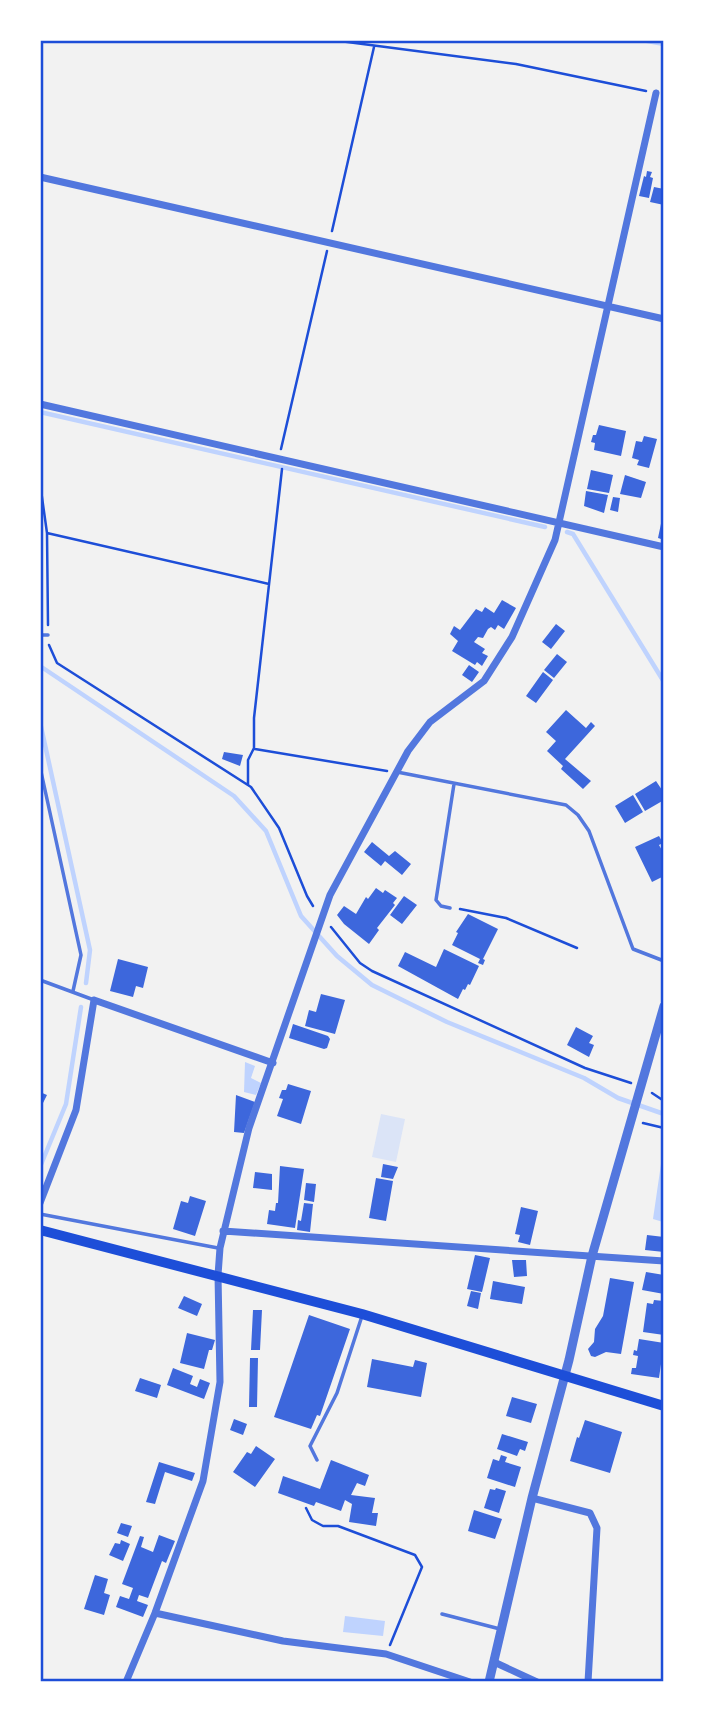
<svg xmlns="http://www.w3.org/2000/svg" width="704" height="1722" font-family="'DM Sans',sans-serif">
<rect width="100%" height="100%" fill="#f2f2f2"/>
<path fill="#dbe4f7" d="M381 1114 405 1119 396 1162 372 1157Z"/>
<path fill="#bfd3fe" d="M245 1062 255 1066 251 1078 261 1083 256 1095 244 1092Z
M661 1164H664V1231H661L663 1222 653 1219Z
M345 1616 385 1621 383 1636 343 1632Z"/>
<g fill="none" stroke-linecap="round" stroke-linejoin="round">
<path stroke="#bfd3fe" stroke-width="4.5" d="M642 40 664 44
M40 412 545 527
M567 532 573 534 664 682
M40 666 234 796 266 831 301 916 337 956 372 985 447 1022 584 1078 618 1098 664 1114
M40 722 90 950 86 983
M40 1167 66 1104 81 1007"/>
</g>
<path fill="#3d67dc" d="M647 171 652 172 650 177 653 178 649 198 639 196 644 176 646 177Z
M654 187 664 189V205L650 202Z
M599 425 626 431 621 456 594 450 595 443 591 442 593 435H596Z
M644 436 657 439 649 468 637 465 639 460 632 458 636 441 642 442Z
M591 470 613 475 609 493 587 489Z
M625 475 646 482 641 498 620 494Z
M586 491 608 495 604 513 584 506Z
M613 497 620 498 618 512 610 510Z
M663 514H664V540L658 538Z
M502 600 516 608 504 629 498 625 495 630 491 627 488 629 483 638 478 637 474 642 485 649 482 653 488 656 482 666 477 662 475 665 452 651 458 641 450 634 454 626 460 630 476 609 482 612 485 607 494 613Z
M556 624 565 631 551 649 542 642Z
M557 654 567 662 554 678 544 670Z
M469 665 479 672 472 682 462 675Z
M543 672 553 680 536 703 526 696Z
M566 710 586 728 591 722 595 726 565 759 591 781 583 789 561 769 563 766 547 751 556 741 546 732Z
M224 752 243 755 240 766 222 759Z
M656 781 664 793V800L645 811 635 794Z
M633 795 643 812 625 823 615 806Z
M659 836 663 843 659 845 664 854V876L652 882 635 847Z
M372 842 389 856 395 851 411 864 402 875 385 861 381 866 364 852Z
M376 888 383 893 385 890 397 898 393 903 395 905 377 928 379 930 369 944 344 924 337 915 344 906 356 914 366 897 368 899Z
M404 896 417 905 402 924 390 915Z
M468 914 498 929 483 959 485 960 483 965 478 963 480 959 452 945 458 933 456 932Z
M444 949 479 966 470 985 468 984 465 990 463 989 458 999 398 966 405 952 436 967Z
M118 959 148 967 143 988 136 986 133 997 110 991Z
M321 994 345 1000 335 1034 305 1026 309 1010 316 1012Z
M293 1024 328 1036 330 1039 327 1048 324 1049 289 1038Z
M576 1027 593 1036 589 1043 594 1045 589 1057 567 1045Z
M288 1084 311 1091 301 1124 277 1116 283 1099 279 1098 282 1090H286Z
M40 1092 47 1095 40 1109Z
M236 1095 255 1102 244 1133 234 1132Z
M383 1164 398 1167 393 1179 381 1177Z
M280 1166 304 1169 295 1228 267 1224 269 1210 275 1211 276 1203H278Z
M255 1172 272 1174V1190L253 1188Z
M376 1178 393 1181 386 1221 369 1218Z
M306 1183 316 1184 314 1202 304 1200Z
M190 1196 206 1201 195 1236 173 1229 181 1201 188 1203Z
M304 1203 313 1204 310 1232 297 1230 298 1220 301 1221Z
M521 1207 538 1211 530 1245 518 1242 520 1235 515 1234Z
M647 1235 664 1237V1252L645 1250Z
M475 1255 490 1258 482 1292 467 1289Z
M512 1260H526L527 1276 514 1277Z
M646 1272 664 1275V1294L642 1290Z
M610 1278 634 1282 621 1354 606 1352 595 1357 591 1356 588 1349 594 1342 595 1329 603 1316Z
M493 1281 525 1287 522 1304 490 1299Z
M471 1291 481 1293 478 1309 467 1306Z
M184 1296 202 1304 197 1316 178 1308Z
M654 1300 664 1301V1335L643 1332 647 1303 653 1304Z
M253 1310H262L260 1350H251Z
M309 1315 350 1329 320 1416 317 1415 311 1429 274 1417Z
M187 1333 215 1340 212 1350H209L204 1369 180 1363Z
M639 1339 664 1343 659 1378 631 1374 632 1368H636L638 1356 633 1355 634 1350 637 1351Z
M250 1358H258L257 1407H249Z
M372 1359 413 1367 415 1360 427 1363 421 1397 367 1387Z
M173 1368 193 1376 190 1384 197 1387 200 1379 210 1383 204 1399 167 1385Z
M140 1378 161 1385 157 1398 135 1391Z
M512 1397 537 1404 531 1423 506 1416Z
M234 1419 247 1424 243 1435 230 1430Z
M585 1420 622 1432 610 1473 570 1461 577 1437 579 1438Z
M502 1434 528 1442 525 1451 520 1449 517 1456 497 1449Z
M256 1446 275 1459 255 1487 233 1472 247 1452 251 1454Z
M501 1455 507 1457 505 1462 521 1467 515 1487 487 1478 493 1459 499 1461Z
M331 1460 369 1475 365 1486 357 1483 351 1495 375 1498 372 1513H378L376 1526 349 1522 352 1504 345 1500 341 1511 316 1502 314 1506 278 1493 283 1476 320 1489Z
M159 1462 195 1473 192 1481 165 1472 155 1504 146 1502Z
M496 1488 506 1491 499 1513 484 1508 490 1489 495 1490Z
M474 1510 502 1519 495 1539 468 1531Z
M121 1523 132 1526 128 1537 117 1533Z
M159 1535 175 1541 166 1563 162 1561 148 1598 139 1595 137 1601 148 1605 143 1617 116 1607 120 1596 129 1599 133 1588 122 1584 140 1536 144 1537 141 1547 153 1552Z
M121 1540 130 1544 123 1561 109 1555 115 1543 120 1544Z
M95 1575 108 1579 104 1593 110 1595 104 1615 84 1609Z"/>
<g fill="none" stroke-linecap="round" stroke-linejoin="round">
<path stroke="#1d4ed8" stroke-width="2.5" d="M332 40 516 64 646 91
M332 231 374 47
M281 449 327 251
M40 483 47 533 48 625
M47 533 269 584
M49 645 57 663 251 787 279 828 307 896 313 906
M255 749 387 771
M248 785V760L254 748V718L282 469
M460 909 506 918 577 948
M331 927 360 963 372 971 585 1068 631 1083
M652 1093 664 1101
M643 1123 664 1128
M306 1508 312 1520 323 1526H338L415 1555 422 1567 390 1645"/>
<path stroke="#5277de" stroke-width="3.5" d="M40 635H48
M40 767 81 955 73 991
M397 772 566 805 578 815 589 831 633 949 664 961
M450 908 441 906 436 900 454 784
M40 980 94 1000
M40 1214 218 1248
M317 1460 310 1446 337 1393 362 1316
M442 1614 500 1629"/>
<path stroke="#5277de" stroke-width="7" d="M40 177 664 319
M40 404 664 547
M40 1203 76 1110 94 1000 273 1063
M223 1231 664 1261
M532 1498 590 1513 597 1528 588 1682
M155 1613 283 1641 386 1654 470 1682
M494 1662 537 1682
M126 1682 155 1613 203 1481 220 1382 218 1275 220 1248 249 1128 330 895 408 751 430 722 484 681 512 637 555 540 656 93"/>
<path stroke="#5277de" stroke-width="9" d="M489 1682 532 1498 569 1360 592 1256 664 1006"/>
<path stroke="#1d4ed8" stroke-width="10" d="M40 1230 362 1314 664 1406"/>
</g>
<rect width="704" height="1722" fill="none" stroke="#ffffff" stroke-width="84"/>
<rect x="42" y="42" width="620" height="1638" fill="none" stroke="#1d4ed8" stroke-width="2.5"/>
</svg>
